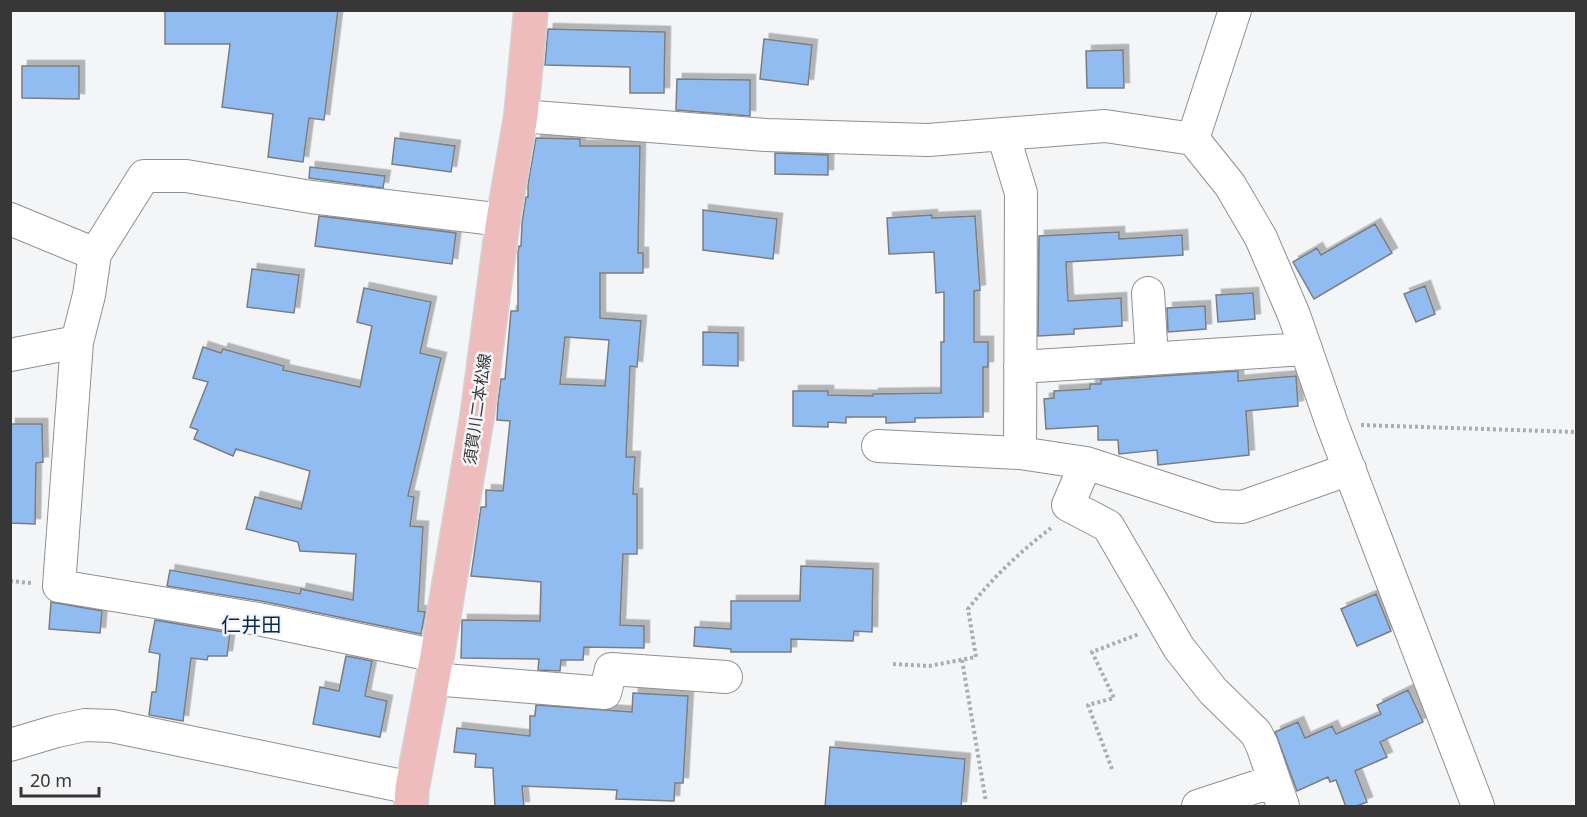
<svg xmlns="http://www.w3.org/2000/svg" width="1587" height="817" font-family="'Noto Sans','Noto Sans JP',sans-serif">
<defs>
<filter id="shadow"><feDropShadow dx="5.5" dy="-5.5" stdDeviation="0" flood-color="#0004"/></filter>
</defs>
<rect width="100%" height="100%" fill="#f4f5f7"/>
<path fill="#90bcf2" stroke="#7c7d7e" stroke-width="1.5" fill-rule="evenodd" filter="url(#shadow)" d="M165 10H338L324 120 309 118 303 162 268 157 273 114 222 107 230 44H165Z
M548 29 665 32 664 93H630V67L545 65Z
M764 39 812 45 808 85 760 79Z
M1123 50 1124 88H1087L1086 51Z
M22 66H79V99L22 98Z
M677 79 750 80V116L676 110Z
M395 138 455 146 451 172 392 164Z
M536 138 580 139V146H640L638 253H643V273H600V318L641 321 637 367 630 366 626 457H635L633 494H637V554H623L620 625 644 626V648L584 647 583 660H561L560 671 538 670 539 659 461 658 462 620 540 621 541 582 471 576 481 507H486V490L503 491 510 421 497 420 498 402 501 379H505L511 311H518V253L519 246H521L522 223 526 197H528V184ZM565 337 609 340 605 386 560 384Z
M775 153 828 155V175L775 174Z
M310 167 385 176 383 188 309 178Z
M703 210 777 219 773 259 703 250Z
M932 215V218L975 216 980 290 974 291V342H988V367H983V417L915 418V422L886 423V417H846V423L828 422V427L793 426V391H828V395L873 396V394L941 393V342H944V292L936 293 934 252 889 254 887 218Z
M319 216 456 233 452 264 315 246Z
M1375 224 1392 253 1314 299 1293 262 1317 248 1321 255Z
M1119 232V239L1182 235 1183 255 1066 262 1068 301 1121 298 1122 326 1074 329V334L1038 336 1039 236Z
M252 269 299 275 294 313 247 307Z
M1425 286 1435 314 1416 322 1404 294Z
M364 288 431 302 420 353 441 358 408 496 414 497 410 526 423 527 418 611 425 612 421 634 261 601 167 586 170 570 300 594 301 589 353 600 356 554 300 551 298 542 246 529 255 497 301 509 310 471 236 449 233 456 194 439 198 430 190 427 208 382 193 378 203 347 221 353 223 349 284 366 283 370 360 387 372 326 357 322Z
M1253 293 1255 319 1218 322 1216 295Z
M1205 306 1206 329 1168 332 1167 308Z
M703 332 738 333V366L703 365Z
M1238 371V381L1296 376 1298 406 1246 411 1249 455 1158 465 1157 450 1119 454 1118 440H1098V426L1046 429 1044 399 1054 398V391L1090 389V384H1101V380Z
M10 424H42L43 462 36 463 35 524 10 523Z
M801 566 873 569 872 632 854 631 853 641 791 639V652H731V649L694 646 695 627 731 629V601H800Z
M1376 594 1391 631 1357 646 1341 609Z
M51 602 102 611 100 633 49 629Z
M155 620 230 633 227 656H208L207 660 191 658 183 721 149 715 152 692H156L160 654 149 652Z
M346 656 372 661 365 696 387 701 380 737 313 724 320 687 339 691Z
M1408 690 1423 722 1380 742 1387 757 1355 771 1367 802 1354 807H1346L1336 780 1330 782 1328 777 1297 791 1275 732 1298 722 1305 738 1332 726 1336 734 1381 714 1377 705Z
M633 693 688 696 683 783H675L674 801 616 799 617 790 522 786 524 807H495L493 768 475 767 476 754 454 752 457 728 530 736V716H535L536 705 632 712Z
M830 747 965 759 961 807H825Z"/>
<g fill="none" stroke-linecap="round" stroke-linejoin="round">
<g stroke="#8f9091" stroke-width="34">
<path id="minor" d="M521 116 766 135 928 140 1105 126 1193 139 1230 185 1261 238 1294 315 1332 424 1478 806
M1003 134 1021 193 1020 453
M1193 139 1235 10
M10 219 95 254 144 176H186L311 197 503 220
M1148 293 1152 359
M77 342 59 586 258 619 437 656
M10 355 77 342 89 295 95 254
M1020 367 1306 349
M878 446 1020 453 1086 463 1218 506 1242 507 1350 469
M1086 463 1068 505 1108 526 1179 648 1213 691 1256 733 1262 745 1283 806
M432 679 605 693 611 669 726 677
M10 745 57 731 85 725 112 726 412 788
M1198 806 1274 781"/>
</g>
<g stroke="#d3d3d3" stroke-width="36">
<path id="major" d="M411 806 412 788 437 656 477 417 503 220 521 116 531 10"/>
</g>
<path stroke="#acadae" stroke-width="4" stroke-dasharray="3 3" stroke-linecap="butt" d="M1361 425 1576 432
M10 581 31 583
M962 660 986 802
M893 664 929 666 976 657 968 609C993 577 1020 552 1051 528
M1112 769 1088 705 1114 698 1092 652 1139 634"/>
<use href="#minor" stroke="#fff" stroke-width="32"/>
<use href="#major" stroke="#efbcbe" stroke-width="33"/>
</g>
<g text-anchor="middle" stroke-width="5" stroke-linejoin="round" paint-order="stroke">
<g font-size="16" fill="#373738" stroke="#f4f5f7">
<text transform="translate(477 409) rotate(-82)" y="6">須賀川二本松線</text>
</g>
<g font-size="20" fill="#052a4f" stroke="#f4f5f7">
<text x="251" y="632">仁井田</text>
</g>
</g>
<rect width="1587" height="817" fill="none" stroke="#373738" stroke-width="24"/>
<path d="M21 787v9h78v-9" fill="none" stroke="#373738" stroke-width="3"/>
<text x="30" y="787" font-size="18" fill="#373738" stroke="#f4f5f7" stroke-width="4.5" paint-order="stroke">20 m</text>
</svg>
